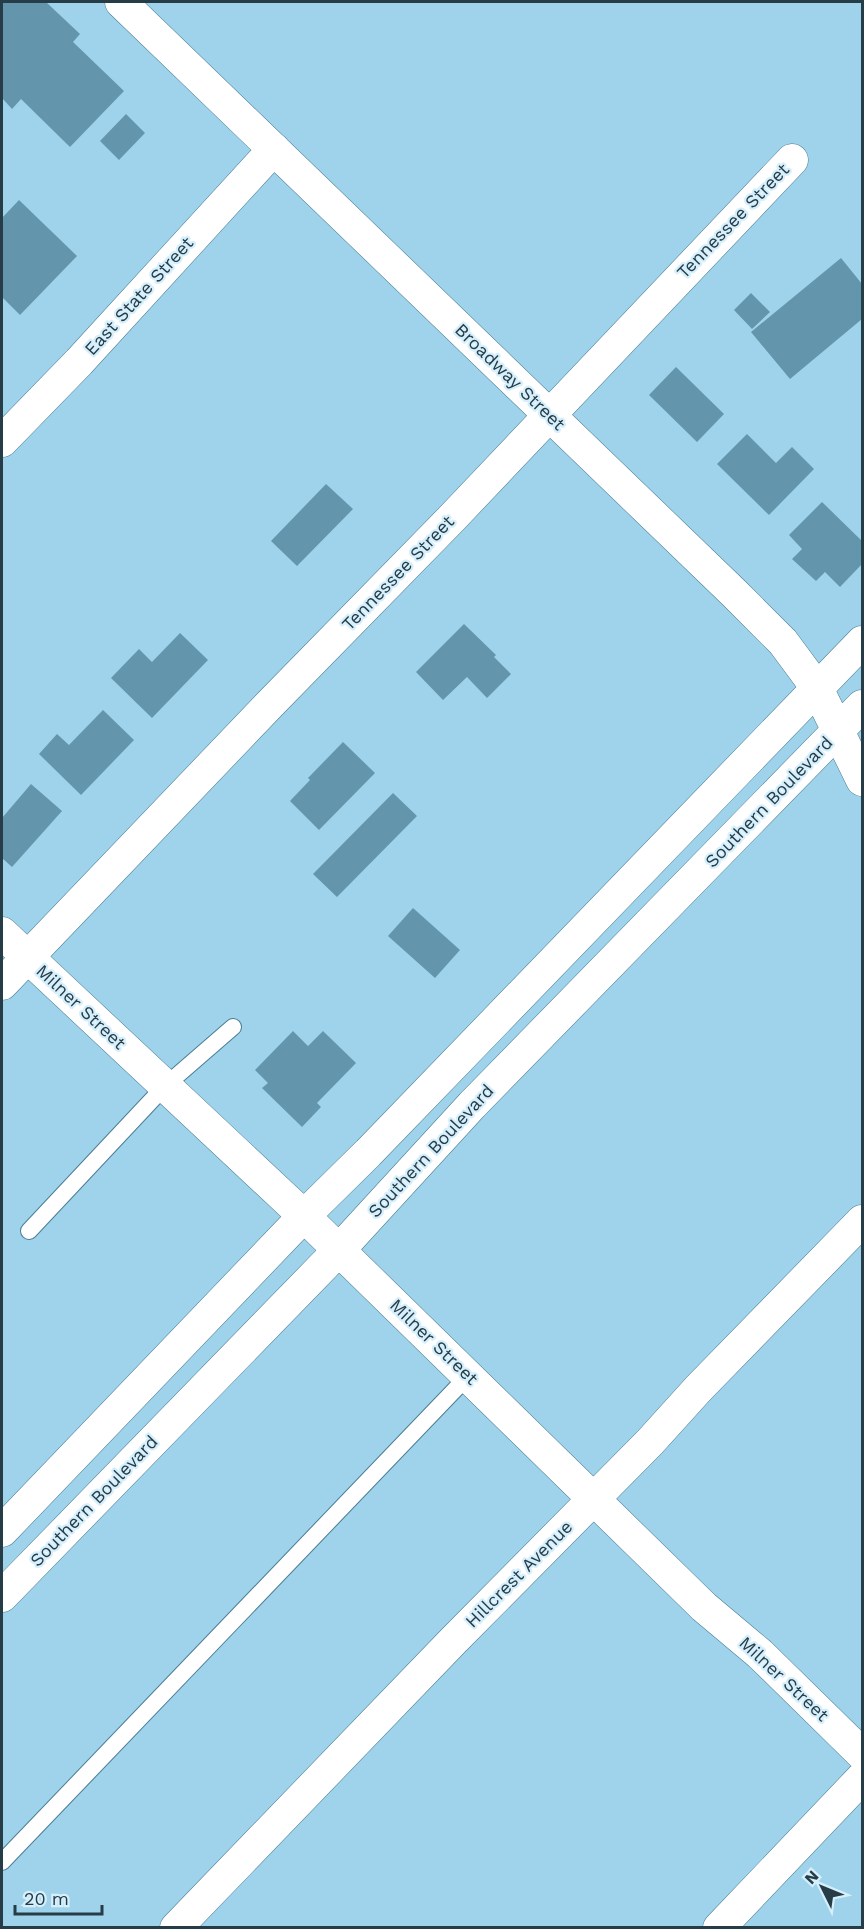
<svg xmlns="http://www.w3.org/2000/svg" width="864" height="1929" font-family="'Work Sans',sans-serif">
<rect width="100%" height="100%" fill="#9ed3eb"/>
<path fill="#6396ad" d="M2 2H46L80 34 73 42 124 91 70 147 21 99 12 109 2 98Z
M126 114 145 133 119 160 100 141Z
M19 200 77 256 20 315 2 297V218Z
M841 258 862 284V319L790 379 751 332Z
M751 293 770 312 752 329 734 310Z
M676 367 724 414 697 442 649 395Z
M747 434 776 463 792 447 814 469 769 515 717 464Z
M326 484 353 509 297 566 271 541Z
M822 502 862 541V564L840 587 825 572 816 581 792 559 802 549 789 535Z
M464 624 496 655 494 657 511 674 487 698 467 677 443 700 416 672Z
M180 633 208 660 152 718 111 678 139 649 152 662Z
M103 710 134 740 81 795 39 754 57 734 69 745Z
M343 742 375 773 319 830 290 801 310 780 308 778Z
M31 784 62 811 12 867 2 858V818Z
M393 793 417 816 337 897 313 874Z
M413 908 460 950 435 978 388 936Z
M293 1031 308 1046 323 1031 356 1063 317 1103 321 1107 302 1127 262 1088 268 1083 255 1070Z"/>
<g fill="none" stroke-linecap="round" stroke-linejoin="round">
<g stroke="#4b7d94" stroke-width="18">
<path id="lane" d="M29 1231 165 1086 233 1027
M2 1862 468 1376"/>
</g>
<g stroke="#4b7d94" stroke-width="33">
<path id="street" d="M121 2 734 593 783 642 817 688 862 780
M2 441 79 362 274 149
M2 933 304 1216 704 1607 760 1654 862 1754
M2 984 270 704 453 517 792 160
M2 1531 304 1216 368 1153 862 642
M2 1596 339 1250 472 1105 862 706
M176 1928 453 1641 650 1442 698 1389 862 1221
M719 1928 862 1778"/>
</g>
<use href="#lane" stroke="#fff" stroke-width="16"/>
<use href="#street" stroke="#fff" stroke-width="32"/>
</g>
<g text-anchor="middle" stroke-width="4.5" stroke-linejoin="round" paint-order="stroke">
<g font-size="18" fill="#263c46" stroke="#d5effc">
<text transform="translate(733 221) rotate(-46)" y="6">Tennessee Street</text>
<text transform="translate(139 296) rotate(-48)" y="6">East State Street</text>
<text transform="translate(510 377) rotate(44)" y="6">Broadway Street</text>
<text transform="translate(398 573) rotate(-46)" y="6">Tennessee Street</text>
<text transform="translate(769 802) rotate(-46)" y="6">Southern Boulevard</text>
<text transform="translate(81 1007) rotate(43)" y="6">Milner Street</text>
<text transform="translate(431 1151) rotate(-47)" y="6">Southern Boulevard</text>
<text transform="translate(434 1342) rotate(44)" y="6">Milner Street</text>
<text transform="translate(94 1501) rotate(-46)" y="6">Southern Boulevard</text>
<text transform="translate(519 1574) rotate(-45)" y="6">Hillcrest Avenue</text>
<text transform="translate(784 1679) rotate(43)" y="6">Milner Street</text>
</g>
</g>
<rect width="864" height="1929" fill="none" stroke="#263c46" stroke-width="6"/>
<g transform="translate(822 1887) rotate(313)" stroke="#d5effc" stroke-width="4.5" paint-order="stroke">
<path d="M0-4.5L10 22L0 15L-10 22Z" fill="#263c46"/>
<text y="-9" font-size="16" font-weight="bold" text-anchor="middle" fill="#263c46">N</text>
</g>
<path d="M15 1905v9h87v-9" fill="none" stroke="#263c46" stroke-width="3"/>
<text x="24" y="1905" font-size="18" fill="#263c46" stroke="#d5effc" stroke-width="4.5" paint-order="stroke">20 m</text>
</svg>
